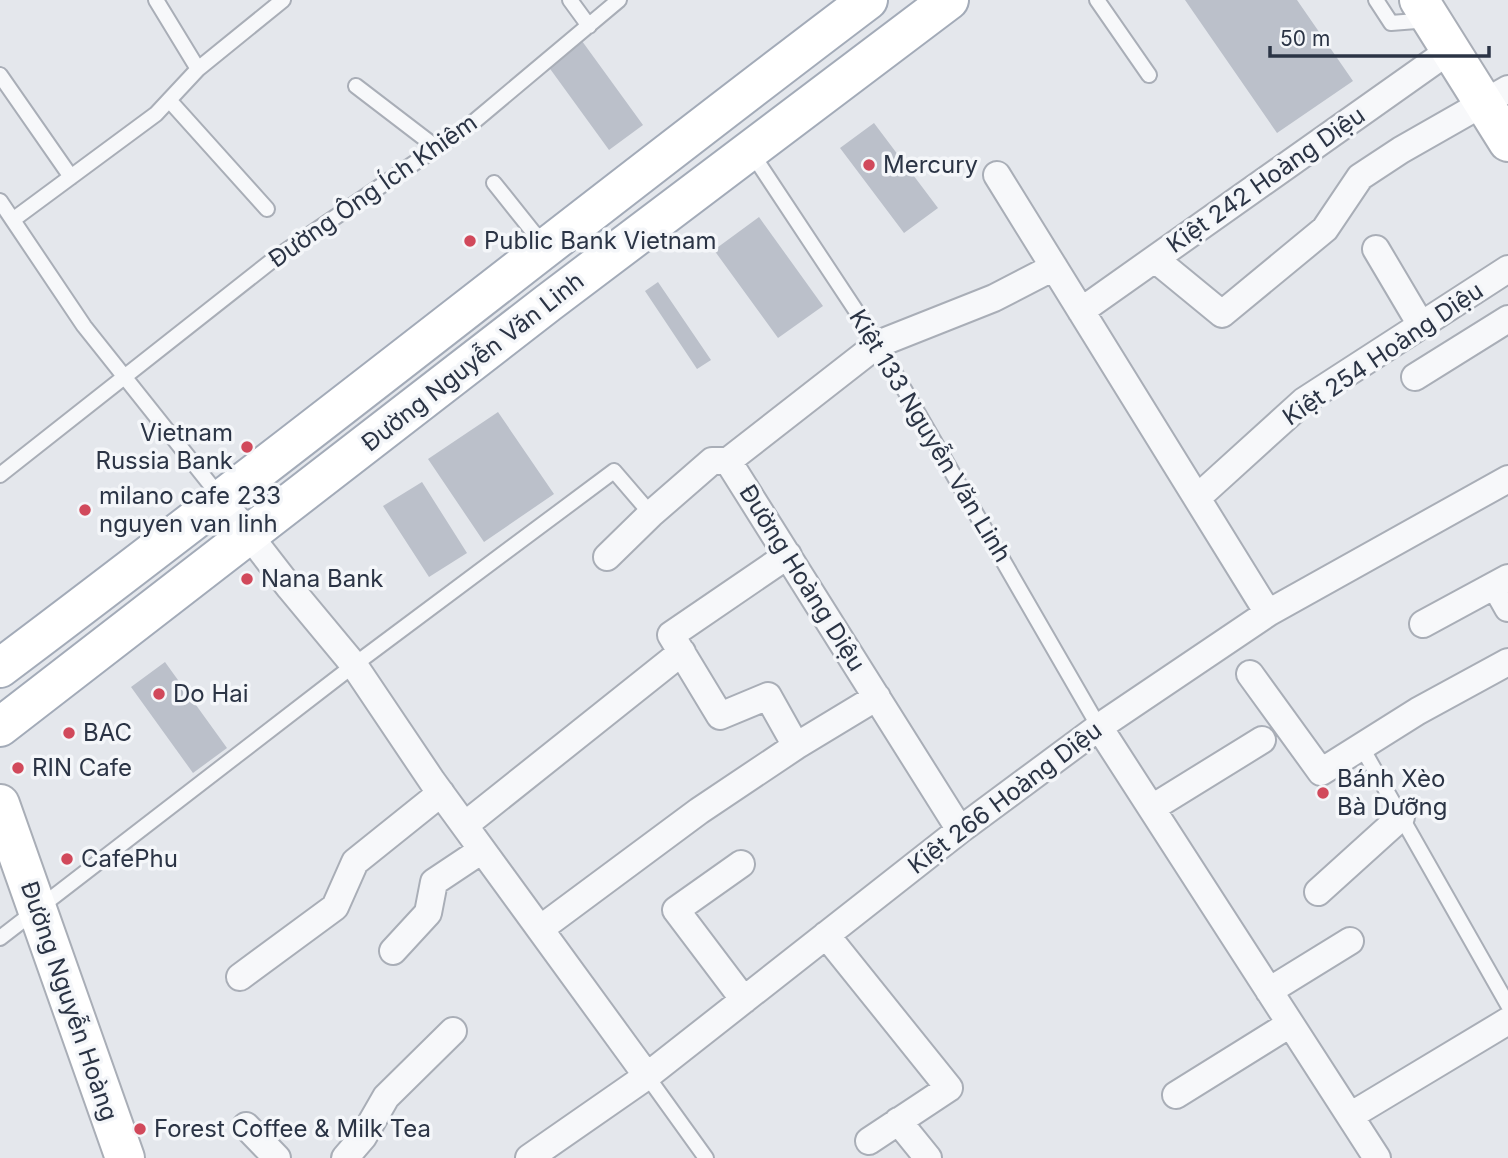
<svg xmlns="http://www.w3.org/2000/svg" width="1508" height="1158" font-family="Inter,sans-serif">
<rect width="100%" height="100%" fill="#e4e7ec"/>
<path fill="#bbc0ca" d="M1185 0H1297L1353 81 1277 133Z
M582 41 643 125 609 150 548 66Z
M874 123 938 208 904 233 840 148Z
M759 217 823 306 778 338 714 250Z
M658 282 711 360 697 369 645 291Z
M498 412 554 494 484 542 428 459Z
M422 482 467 553 429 577 383 506Z
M165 662 227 748 193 773 131 687Z"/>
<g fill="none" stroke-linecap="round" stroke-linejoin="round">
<g stroke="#a9aeb7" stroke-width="18">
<path id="lane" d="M156 0 198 69
M570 0 589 26
M1097 0 1149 75
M1376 0 1391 23 1429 20
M0 75 71 177
M356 86 437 148
M169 100 267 209
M751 152 878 344 1099 727
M494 183 546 248
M0 201 84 326 221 498
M14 219 156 114 198 69 283 0
M0 475 274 259 470 125 619 0
M1361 746 1508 1005
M0 938 354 665 614 471 651 514
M647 1076 706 1158"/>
</g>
<g stroke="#a9aeb7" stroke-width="30">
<path id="street" d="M997 175 1268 613
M1376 249 1421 325
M1155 259 1222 314 1325 229 1360 177 1401 150 1508 89
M1081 311 1450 50
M1415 377 1508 319
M728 461 960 830
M728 461 878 344 994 298 1054 267
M1197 498 1304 401 1508 269
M222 500 290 588 354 665 432 781 647 1076
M788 555 671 635 720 716 768 696 796 746
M607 557 651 514 712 461H728
M1495 585 1508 608
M1423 624 1508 578
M1250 674 1321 772 1418 711 1508 662
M1099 727 1377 1158
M1152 808 1262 740
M465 825 682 652
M741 864 676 910 744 1000
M1318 892 1401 817
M540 929 699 811 796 746 877 697
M826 935 949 1088 869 1141
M393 951 428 913 434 882 482 850
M240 977 335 907 355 862 441 793
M1269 991 1350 941
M1176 1095 1290 1024
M1350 1116 1508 1021
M898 1121 928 1158
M246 1126 277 1158
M345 1158 363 1137 386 1097 453 1031
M529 1158 647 1076 960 830 1099 727 1268 613 1508 479"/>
</g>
<g stroke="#a9aeb7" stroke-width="42">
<path id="secondary" d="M1419 0 1508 142
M0 804 125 1158"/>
</g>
<g stroke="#a3abb8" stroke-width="42">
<path id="primary" d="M0 668C292 449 577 220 868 0
M0 727 548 303 949 0"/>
</g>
<use href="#lane" stroke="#f7f8fa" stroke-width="14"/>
<use href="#street" stroke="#f7f8fa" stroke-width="26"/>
<use href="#secondary" stroke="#fff" stroke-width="38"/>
<use href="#primary" stroke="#fff" stroke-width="38"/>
</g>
<g fill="#d1495b" stroke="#f4f6f9" stroke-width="2.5">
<circle cx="869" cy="165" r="7"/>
<circle cx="470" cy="241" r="7"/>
<circle cx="247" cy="447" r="7"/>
<circle cx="85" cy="510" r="7"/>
<circle cx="247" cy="579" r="7"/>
<circle cx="159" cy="694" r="7"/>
<circle cx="69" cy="733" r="7"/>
<circle cx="18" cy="768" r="7"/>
<circle cx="1323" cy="793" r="7"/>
<circle cx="67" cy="859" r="7"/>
<circle cx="140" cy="1129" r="7"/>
</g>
<g text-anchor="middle" stroke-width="7" stroke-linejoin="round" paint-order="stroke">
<g font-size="24" fill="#2b3445" stroke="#f4f6f9" text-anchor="start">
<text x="883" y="173">Mercury</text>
<text x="484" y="249">Public Bank Vietnam</text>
<text x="233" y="441" text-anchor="end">Vietnam<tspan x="233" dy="28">Russia Bank</tspan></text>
<text x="99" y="504">milano cafe 233<tspan x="99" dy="28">nguyen van linh</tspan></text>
<text x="261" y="587">Nana Bank</text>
<text x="173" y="702">Do Hai</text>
<text x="83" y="741">BAC</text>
<text x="32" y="776">RIN Cafe</text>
<text x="1337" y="787">Bánh Xèo<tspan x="1337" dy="28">Bà Dưỡng</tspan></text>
<text x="81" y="867">CafePhu</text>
<text x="154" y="1137">Forest Coffee &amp; Milk Tea</text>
</g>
<g font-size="24" fill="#2b3445" stroke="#f4f6f9">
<text transform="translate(1266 180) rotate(-35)" y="8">Kiệt 242 Hoàng Diệu</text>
<text transform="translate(373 191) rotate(-35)" y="8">Đường Ông Ích Khiêm</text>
<text transform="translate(1383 354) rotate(-34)" y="8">Kiệt 254 Hoàng Diệu</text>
<text transform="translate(473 362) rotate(-38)" y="8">Đường Nguyễn Văn Linh</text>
<text transform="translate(930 436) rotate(59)" y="8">Kiệt 133 Nguyễn Văn Linh</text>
<text transform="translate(802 578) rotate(58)" y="8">Đường Hoàng Diệu</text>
<text transform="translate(1005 798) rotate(-37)" y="8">Kiệt 266 Hoàng Diệu</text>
<text transform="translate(69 1001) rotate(71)" y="8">Đường Nguyễn Hoàng</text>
</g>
</g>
<path d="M1270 46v10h219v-10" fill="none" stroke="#2b3445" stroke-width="3.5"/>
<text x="1280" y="46" font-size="21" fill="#2b3445" stroke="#f4f6f9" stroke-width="5" paint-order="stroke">50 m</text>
</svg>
